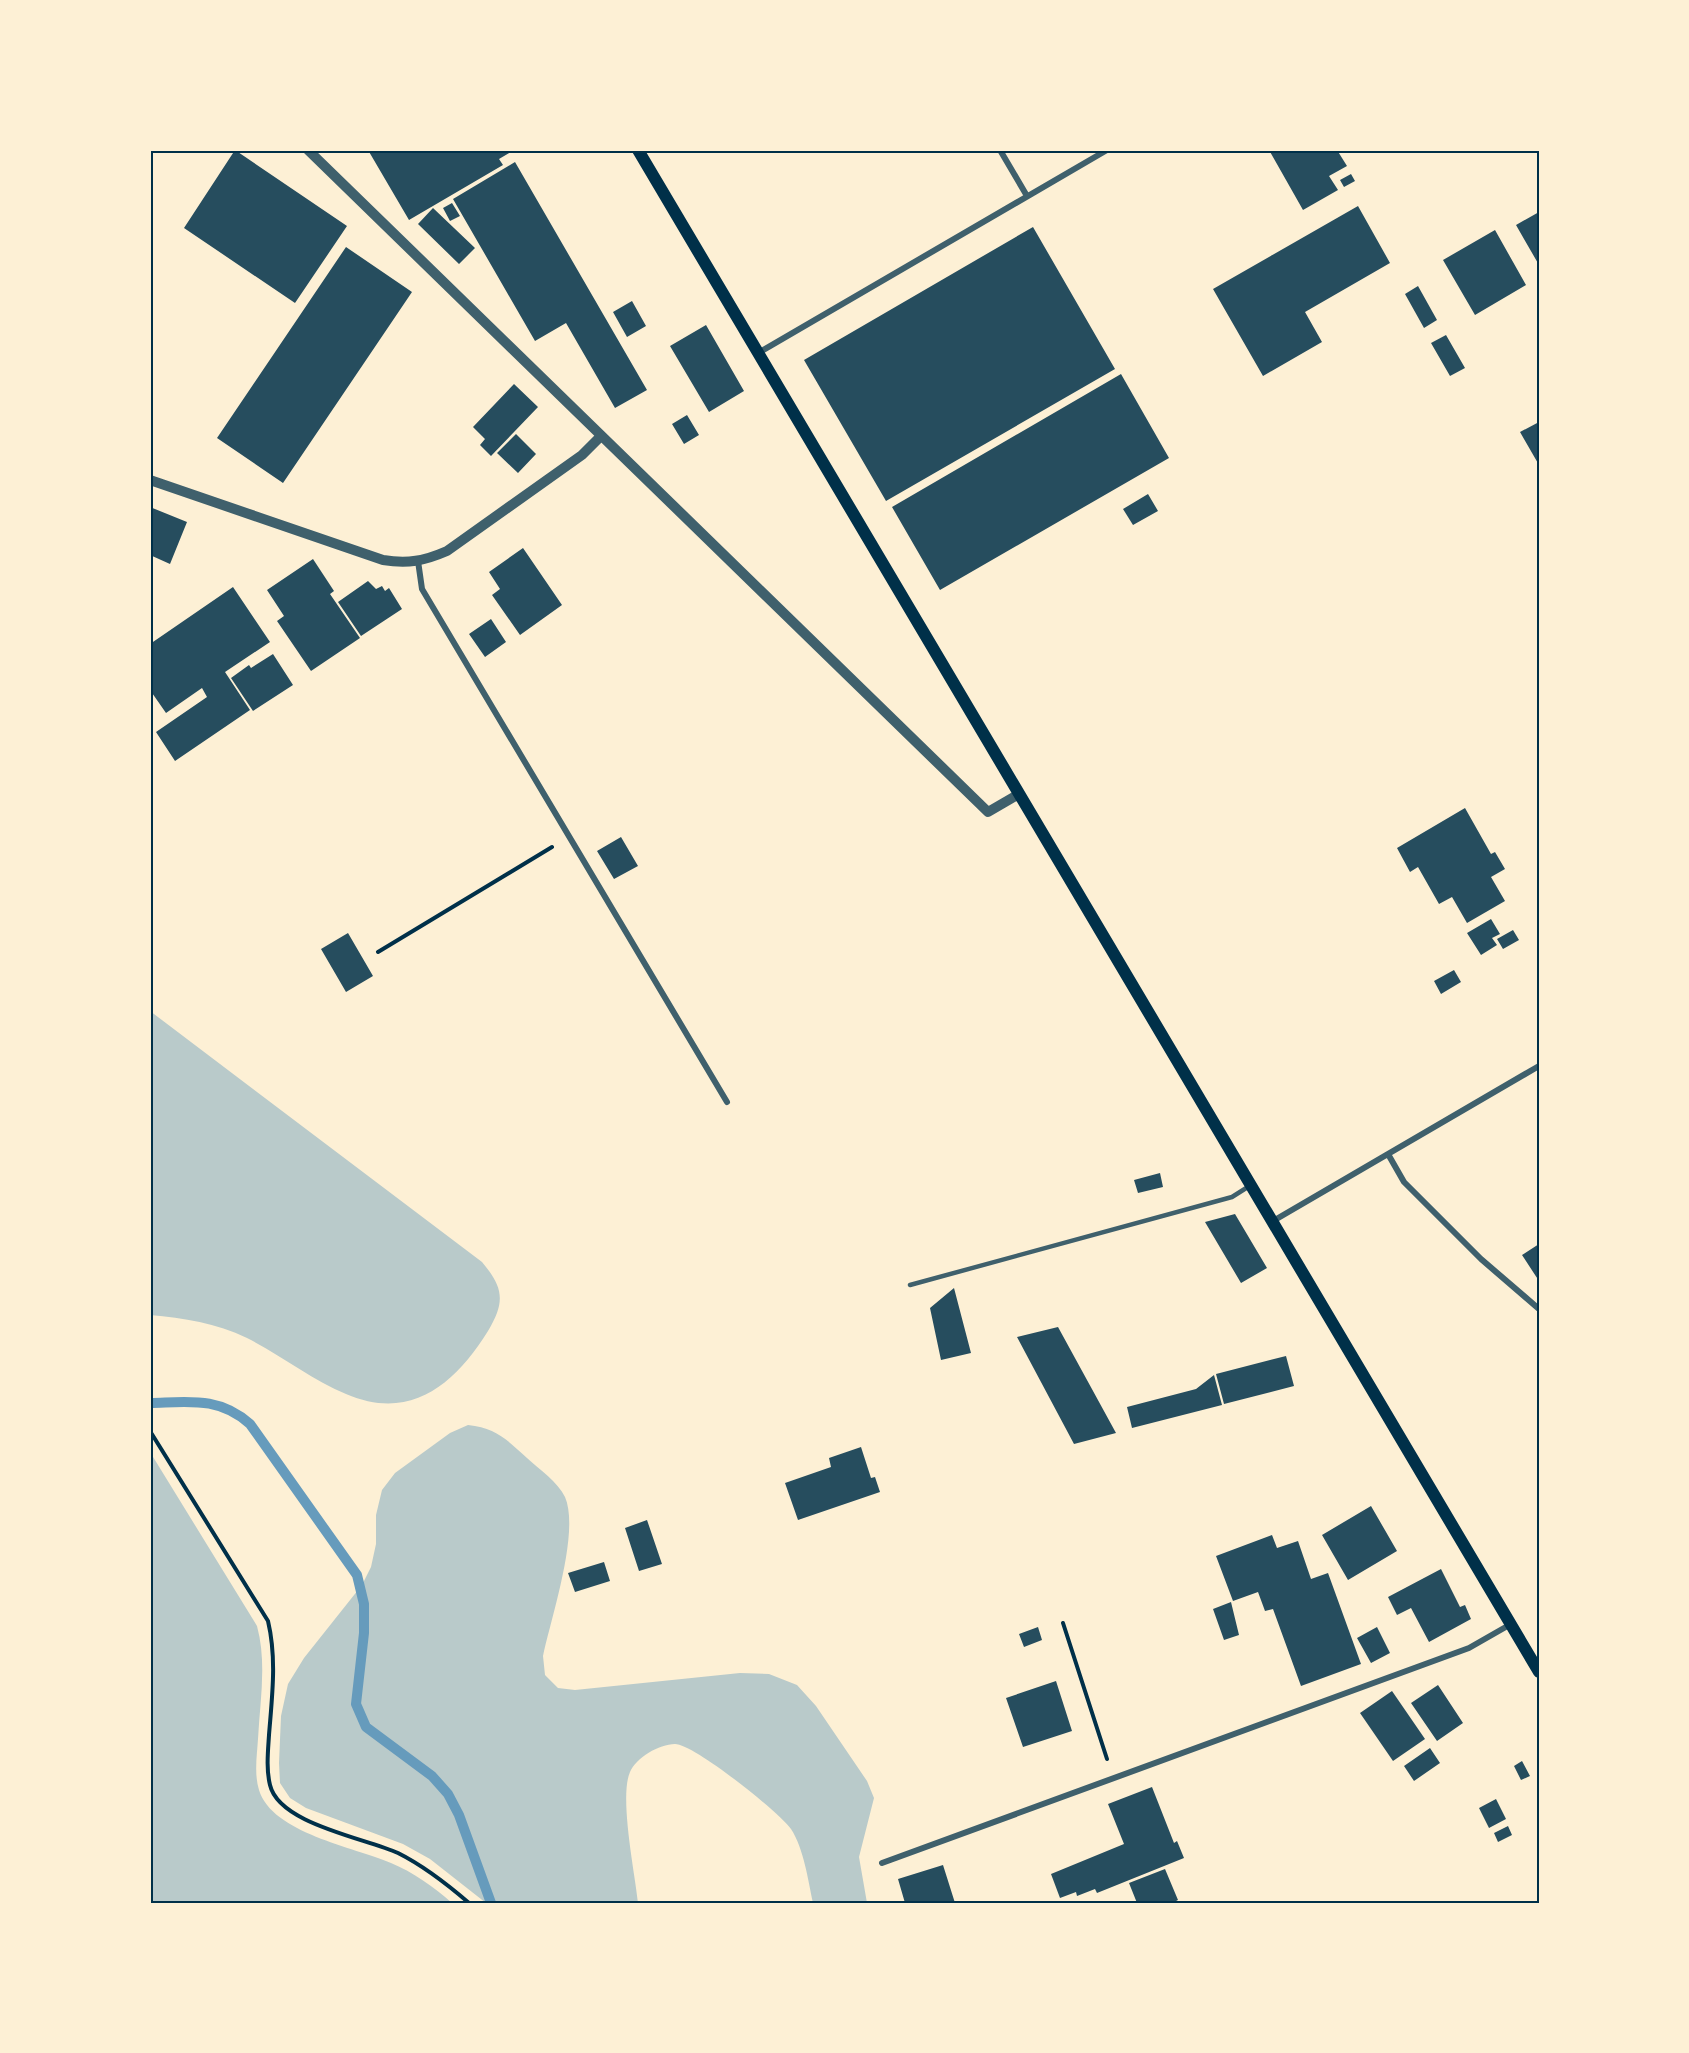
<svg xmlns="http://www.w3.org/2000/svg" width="1689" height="2053" font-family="'Space Grotesk',sans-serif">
<rect width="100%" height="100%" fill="#fdf0d5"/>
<path fill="#b9caca" d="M150 1011 482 1262C503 1287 506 1301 488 1331 455 1384 411 1422 346 1394 312 1380 281 1355 247 1338 216 1323 184 1318 150 1315Z
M468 1425C496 1428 506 1439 527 1458 539 1469 558 1482 565 1497 580 1532 551 1618 543 1656L545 1675 558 1688 575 1690 740 1673 769 1674 797 1685 816 1706 867 1781 874 1798 859 1857 867 1903H813C808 1880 804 1849 791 1829 779 1812 694 1744 675 1744 659 1744 636 1758 630 1772 619 1797 635 1873 638 1903H486L430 1859 403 1844 306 1808 290 1798 280 1783 279 1763 281 1716 288 1684 304 1658 362 1585 371 1567 376 1544V1515L382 1490 395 1473 450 1433Z
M150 1452 257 1626C267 1663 260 1701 258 1739 257 1755 254 1774 259 1790 272 1833 354 1847 391 1863 413 1872 434 1887 452 1903H150Z"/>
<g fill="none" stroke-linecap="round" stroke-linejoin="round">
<path stroke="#669bbc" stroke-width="10" d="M150 1403C188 1402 219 1396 250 1424L357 1575 364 1604V1633L356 1704 366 1727 432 1776 448 1794 459 1815 491 1903"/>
</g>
<path fill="#264d5e" d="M235 150 347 226 295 303 184 228Z
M368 150H514L499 159 503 165 409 220Z
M1269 150H1337L1347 166 1329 176 1338 190 1303 210Z
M515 162 647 390 615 408 566 323 535 341 453 199Z
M1351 174 1355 181 1344 187 1340 180Z
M452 203 460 216 450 221 443 208Z
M1358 206 1390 263 1305 312 1322 342 1263 376 1213 289Z
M433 208 475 248 459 264 418 224Z
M1539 212V265L1516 225Z
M1033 227 1115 369 886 501 804 360Z
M1495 230 1526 285 1475 315 1443 260Z
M346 247 412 292 283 483 217 438Z
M1418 286 1437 320 1424 328 1405 294Z
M632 301 646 326 627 337 613 312Z
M706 325 744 391 709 412 670 346Z
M1446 335 1465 368 1450 376 1431 343Z
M1121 374 1169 458 940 590 892 507Z
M514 384 538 407 491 456 480 445 485 439 473 427Z
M687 415 699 435 684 444 672 424Z
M1539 422V465L1520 432Z
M516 434 536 454 518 473 497 453Z
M1148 494 1158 511 1133 525 1123 509Z
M150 507 187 522 170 564 150 555Z
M523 548 562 605 520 635 492 595 500 589 489 572Z
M313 559 334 591 330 594 360 638 311 671 277 621 284 616 267 590Z
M368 581 376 589 382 586 385 591 389 588 402 609 361 636 338 602Z
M233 587 270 642 225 672 250 710 175 761 156 732 207 697 202 688 166 713 150 690V644Z
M491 619 506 642 485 657 469 634Z
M273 654 293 685 253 711 231 678 249 665 251 668Z
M1465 808 1491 854 1495 852 1505 869 1491 877 1505 901 1467 923 1452 897 1439 904 1418 867 1410 872 1397 848Z
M621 837 638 866 614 879 597 851Z
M1491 919 1500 934 1492 938 1497 945 1481 955 1467 933Z
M1513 930 1519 940 1503 949 1497 939Z
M348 933 373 976 346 992 321 949Z
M1454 970 1461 982 1441 994 1434 981Z
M1160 1173 1163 1187 1138 1193 1134 1180Z
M1235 1214 1267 1268 1241 1283 1205 1222Z
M1539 1244V1281L1522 1255Z
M954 1288 971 1353 941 1360 930 1308Z
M1058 1327 1116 1433 1074 1444 1017 1337Z
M1286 1356 1294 1386 1224 1404 1216 1374Z
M1214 1375 1222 1405 1132 1428 1127 1407 1196 1389Z
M861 1447 871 1478 875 1477 880 1492 798 1520 785 1483 831 1467 829 1458Z
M1371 1506 1397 1551 1348 1580 1322 1535Z
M647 1520 662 1564 639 1571 625 1528Z
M1272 1535 1277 1548 1298 1541 1311 1579 1328 1573 1361 1664 1301 1686 1273 1609 1265 1611 1258 1592 1233 1601 1216 1556Z
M604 1562 610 1581 575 1592 568 1573Z
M1441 1569 1460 1607 1465 1605 1471 1619 1429 1642 1411 1608 1397 1615 1388 1597Z
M1231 1602 1239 1635 1224 1640 1213 1609Z
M1038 1627 1042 1640 1024 1647 1019 1634Z
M1377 1627 1390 1653 1371 1663 1357 1638Z
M1056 1681 1072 1731 1023 1747 1006 1698Z
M1438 1685 1463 1723 1437 1741 1411 1703Z
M1392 1691 1425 1739 1393 1761 1360 1713Z
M1430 1748 1440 1763 1414 1781 1404 1766Z
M1522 1761 1530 1776 1521 1780 1514 1766Z
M1152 1787 1174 1843 1177 1841 1184 1858 1097 1893 1095 1889 1077 1896 1076 1892 1060 1898 1051 1874 1124 1844 1108 1804Z
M1496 1799 1506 1819 1489 1828 1479 1808Z
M1508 1826 1512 1835 1498 1842 1494 1833Z
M943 1865 955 1903H905L898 1879Z
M1165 1869 1178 1900 1172 1903H1137L1129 1883Z"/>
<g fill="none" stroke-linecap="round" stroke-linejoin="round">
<path stroke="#003049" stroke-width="4" d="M378 952 552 847
M150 1431 268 1621C277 1659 272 1697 269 1735 268 1751 266 1769 270 1785 279 1824 365 1838 398 1853 424 1866 447 1884 469 1903
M1063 1623 1107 1759"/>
<path stroke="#3f606c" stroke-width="4.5" d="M910 1285 1232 1197 1251 1185"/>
<path stroke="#3f606c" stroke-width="6" d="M1000 150 1027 196
M758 353 1107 150
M418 561 422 589 727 1102
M1388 1154 1404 1182 1481 1259 1539 1309
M1273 1221 1539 1066
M882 1863 1469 1648 1511 1624"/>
<path stroke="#3f606c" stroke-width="10" d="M308 150 988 812 1019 794
M150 480 383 560C408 564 424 561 447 551L582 455 601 436"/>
<path stroke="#003049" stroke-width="12" d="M638 150 1539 1672"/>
</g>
<rect width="1689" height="2053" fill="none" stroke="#fdf0d5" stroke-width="303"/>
<rect x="152" y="152" width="1386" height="1750" fill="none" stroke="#003049" stroke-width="2"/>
</svg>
